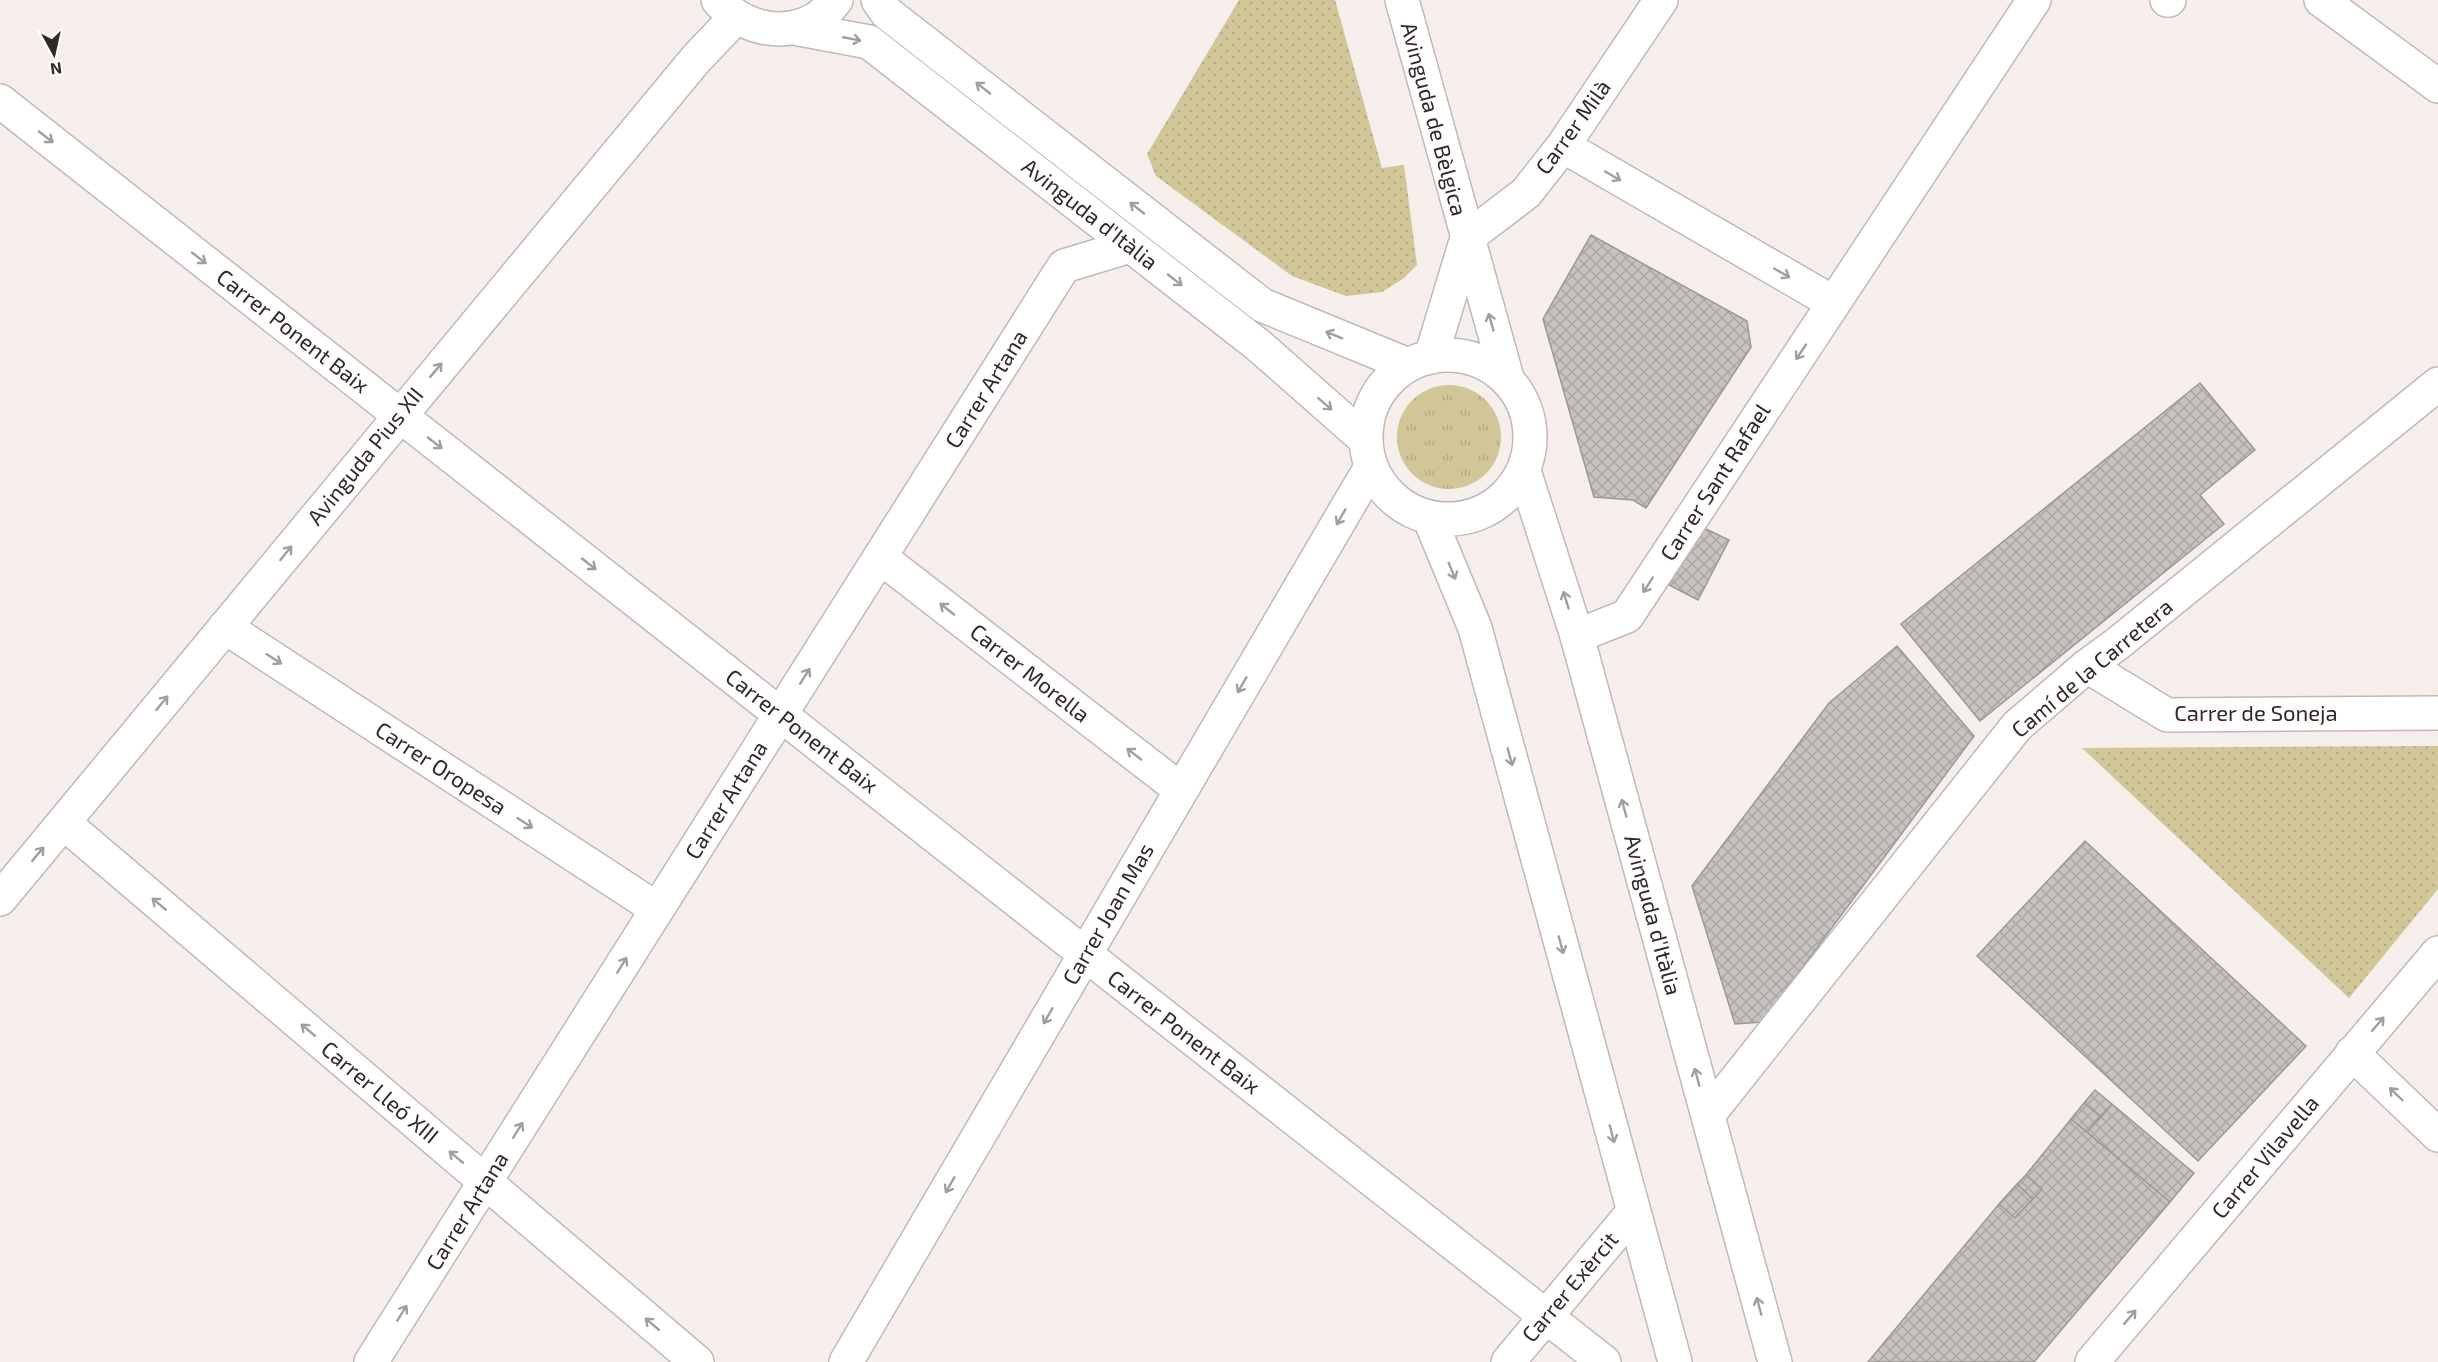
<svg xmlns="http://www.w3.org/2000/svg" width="2438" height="1362" font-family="'Exo 2',sans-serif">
<defs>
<pattern id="grass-tufts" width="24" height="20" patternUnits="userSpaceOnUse" patternTransform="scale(1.5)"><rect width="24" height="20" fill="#d1c697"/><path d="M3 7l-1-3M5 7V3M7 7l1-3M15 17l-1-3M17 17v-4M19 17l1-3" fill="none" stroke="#b4aa82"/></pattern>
<pattern id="park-dots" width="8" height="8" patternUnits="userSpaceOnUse" patternTransform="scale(1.5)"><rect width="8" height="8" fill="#d1c697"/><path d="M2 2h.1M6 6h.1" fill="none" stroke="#b4aa82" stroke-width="1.8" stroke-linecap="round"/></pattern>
<pattern id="building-cross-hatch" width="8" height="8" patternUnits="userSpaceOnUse" patternTransform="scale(1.5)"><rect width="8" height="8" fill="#c6c2bd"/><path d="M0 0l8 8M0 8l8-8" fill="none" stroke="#aaa7a2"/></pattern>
</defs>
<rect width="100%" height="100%" fill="#f5eeea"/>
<path fill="url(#grass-tufts)" d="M1397 437a52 52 0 1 1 104 0a52 52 0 1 1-104 0Z"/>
<path fill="url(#park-dots)" d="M1239 0H1335L1382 168 1404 165 1417 265 1404 278 1382 292 1346 296 1292 276 1156 176 1147 154Z
M2438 746V889L2349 998 2082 748Z"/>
<path fill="url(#building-cross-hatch)" stroke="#9c9893" stroke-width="1.5" d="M1591 235 1747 321 1751 347 1646 508 1633 500 1594 497 1543 319Z
M2200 383 2255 450 2200 495 2224 524 1980 721 1901 624Z
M1700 526 1729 540 1698 600 1669 585Z
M1897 646 1974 736 1762 1022 1735 1024 1692 886 1829 703Z
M2085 841 2306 1046 2198 1161 1977 956Z
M2095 1090 2112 1104 2101 1117 2084 1103Z
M2084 1103 2101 1117 2087 1132 2071 1119Z
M2112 1104 2194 1173 2170 1202 2087 1132Z
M2071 1119 2170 1202 2034 1362H1868L1999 1204 2015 1218 2042 1189 2026 1175Z
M2026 1175 2042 1189 2033 1199 2017 1184Z
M2017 1184 2033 1199 2015 1218 1999 1204Z"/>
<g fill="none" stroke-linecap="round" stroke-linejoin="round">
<g stroke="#c0bab6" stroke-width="36">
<path id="minor" d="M2167 0H2169
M2321 0 2438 86
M0 101 1604 1362
M1563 146 1834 303
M1467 238 1526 193 1563 146 1661 0
M880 557 1181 790
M225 627 657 909
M1577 636 1627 616 2034 0
M2087 666 2167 715 2438 713
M64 823 697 1362
M2352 1053 2438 1135
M371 1362 1064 266 1130 246
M846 1362 1371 467
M1508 1362 1633 1212
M2092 1362 2438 953"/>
</g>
<g stroke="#c0bab6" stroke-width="36">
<path id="tertiary" d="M1402 0 1507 378
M1431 357 1467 238"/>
</g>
<g stroke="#c0bab6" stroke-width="36">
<path id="secondary" d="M718 0C748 36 806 41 836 0
M878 0 887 13 1262 305 1408 365
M794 28 869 42 1258 345 1366 440
M1366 437a82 82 0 1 1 164 0a82 82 0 1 1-164 0Z
M1524 471 1577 636 1775 1362
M1429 517 1475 628 1675 1362
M0 899 696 59 736 17
M1708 1115 2017 726 2087 666 2117 644 2438 384"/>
</g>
<use href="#minor" stroke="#fff" stroke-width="33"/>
<use href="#tertiary" stroke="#fff" stroke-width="33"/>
<use href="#secondary" stroke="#fff" stroke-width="33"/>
</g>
<defs><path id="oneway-shaft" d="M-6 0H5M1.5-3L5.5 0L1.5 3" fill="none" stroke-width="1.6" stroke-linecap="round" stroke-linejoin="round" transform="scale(1.5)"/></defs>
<g stroke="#a09f9f">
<use href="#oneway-shaft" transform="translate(852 39) rotate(11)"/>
<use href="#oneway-shaft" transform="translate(983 88) rotate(-142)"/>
<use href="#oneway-shaft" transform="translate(46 137) rotate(38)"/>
<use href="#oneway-shaft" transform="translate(1613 176) rotate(30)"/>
<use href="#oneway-shaft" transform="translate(1137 208) rotate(-142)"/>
<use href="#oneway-shaft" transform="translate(199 258) rotate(38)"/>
<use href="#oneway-shaft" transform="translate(1782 273) rotate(30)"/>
<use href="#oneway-shaft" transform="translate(1175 280) rotate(38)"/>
<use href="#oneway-shaft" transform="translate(1491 322) rotate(-106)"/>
<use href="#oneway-shaft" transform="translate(1334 335) rotate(-158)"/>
<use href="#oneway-shaft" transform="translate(1801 352) rotate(124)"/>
<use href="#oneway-shaft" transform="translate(436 370) rotate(-50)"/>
<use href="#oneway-shaft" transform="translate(1325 404) rotate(41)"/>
<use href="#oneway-shaft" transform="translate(435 443) rotate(38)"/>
<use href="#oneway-shaft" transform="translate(1341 517) rotate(120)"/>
<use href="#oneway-shaft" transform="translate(286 553) rotate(-51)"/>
<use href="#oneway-shaft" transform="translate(589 564) rotate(38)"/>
<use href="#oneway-shaft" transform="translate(1452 571) rotate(68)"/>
<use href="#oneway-shaft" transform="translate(1648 585) rotate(123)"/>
<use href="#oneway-shaft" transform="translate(1566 600) rotate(-107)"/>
<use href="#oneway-shaft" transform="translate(947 609) rotate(-142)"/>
<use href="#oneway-shaft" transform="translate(274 659) rotate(33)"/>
<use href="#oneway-shaft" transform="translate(805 676) rotate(-58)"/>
<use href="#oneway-shaft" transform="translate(1242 685) rotate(120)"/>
<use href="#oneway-shaft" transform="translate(162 703) rotate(-51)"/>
<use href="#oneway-shaft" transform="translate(1134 754) rotate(-142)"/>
<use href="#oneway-shaft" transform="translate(1510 757) rotate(75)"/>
<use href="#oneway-shaft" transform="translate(1624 808) rotate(-105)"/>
<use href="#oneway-shaft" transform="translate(525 823) rotate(33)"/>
<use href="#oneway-shaft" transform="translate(38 854) rotate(-50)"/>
<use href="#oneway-shaft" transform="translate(159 904) rotate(-140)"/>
<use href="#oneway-shaft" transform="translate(1561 945) rotate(75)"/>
<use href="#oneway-shaft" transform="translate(622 965) rotate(-58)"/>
<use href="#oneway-shaft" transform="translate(1048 1016) rotate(120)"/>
<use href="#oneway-shaft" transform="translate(2378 1024) rotate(-49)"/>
<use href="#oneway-shaft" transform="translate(308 1030) rotate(-140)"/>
<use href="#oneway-shaft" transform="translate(1697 1077) rotate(-105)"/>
<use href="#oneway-shaft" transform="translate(2396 1094) rotate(-136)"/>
<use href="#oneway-shaft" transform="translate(518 1130) rotate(-58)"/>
<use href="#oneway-shaft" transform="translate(1612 1134) rotate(75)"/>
<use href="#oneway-shaft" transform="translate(456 1157) rotate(-140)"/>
<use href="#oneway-shaft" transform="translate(950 1185) rotate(120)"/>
<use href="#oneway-shaft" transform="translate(1759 1306) rotate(-105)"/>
<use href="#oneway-shaft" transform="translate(402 1313) rotate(-58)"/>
<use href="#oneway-shaft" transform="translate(2130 1317) rotate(-50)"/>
<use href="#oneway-shaft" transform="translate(652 1324) rotate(-140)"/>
</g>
<g text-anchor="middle" stroke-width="4.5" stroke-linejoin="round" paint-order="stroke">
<g font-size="22" fill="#2d2a29" stroke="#fffcfb">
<text transform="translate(1434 119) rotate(75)" y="8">Avinguda de Bèlgica</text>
<text transform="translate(1573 127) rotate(-54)" y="8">Carrer Milà</text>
<text transform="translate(1090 214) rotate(38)" y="8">Avinguda d'Itàlia</text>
<text transform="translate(293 331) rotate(38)" y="8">Carrer Ponent Baix</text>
<text transform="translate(986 389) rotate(-58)" y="8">Carrer Artana</text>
<text transform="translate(365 456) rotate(-51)" y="8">Avinguda Pius XII</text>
<text transform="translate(1715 482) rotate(-57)" y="8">Carrer Sant Rafael</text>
<text transform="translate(2092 668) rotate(-40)" y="8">Camí de la Carretera</text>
<text transform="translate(1030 673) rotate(38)" y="8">Carrer Morella</text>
<text x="2256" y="721">Carrer de Soneja</text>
<text transform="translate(802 731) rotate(38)" y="8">Carrer Ponent Baix</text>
<text transform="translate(441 768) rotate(33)" y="8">Carrer Oropesa</text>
<text transform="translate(726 800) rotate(-58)" y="8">Carrer Artana</text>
<text transform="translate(1108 914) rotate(-60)" y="8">Carrer Joan Mas</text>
<text transform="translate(1653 915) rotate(75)" y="8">Avinguda d'Itàlia</text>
<text transform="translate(1184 1032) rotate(38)" y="8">Carrer Ponent Baix</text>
<text transform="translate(380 1092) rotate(40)" y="8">Carrer Lleó XIII</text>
<text transform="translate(2265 1157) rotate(-50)" y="8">Carrer Vilavella</text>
<text transform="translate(467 1211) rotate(-58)" y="8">Carrer Artana</text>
<text transform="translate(1570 1287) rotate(-50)" y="8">Carrer Exèrcit</text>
</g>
</g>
<g transform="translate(54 54) rotate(172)" stroke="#fffcfb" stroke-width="4.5" paint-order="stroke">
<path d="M0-4.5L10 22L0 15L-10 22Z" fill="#2d2a29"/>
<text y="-9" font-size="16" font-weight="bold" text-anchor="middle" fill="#2d2a29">N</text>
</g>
</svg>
